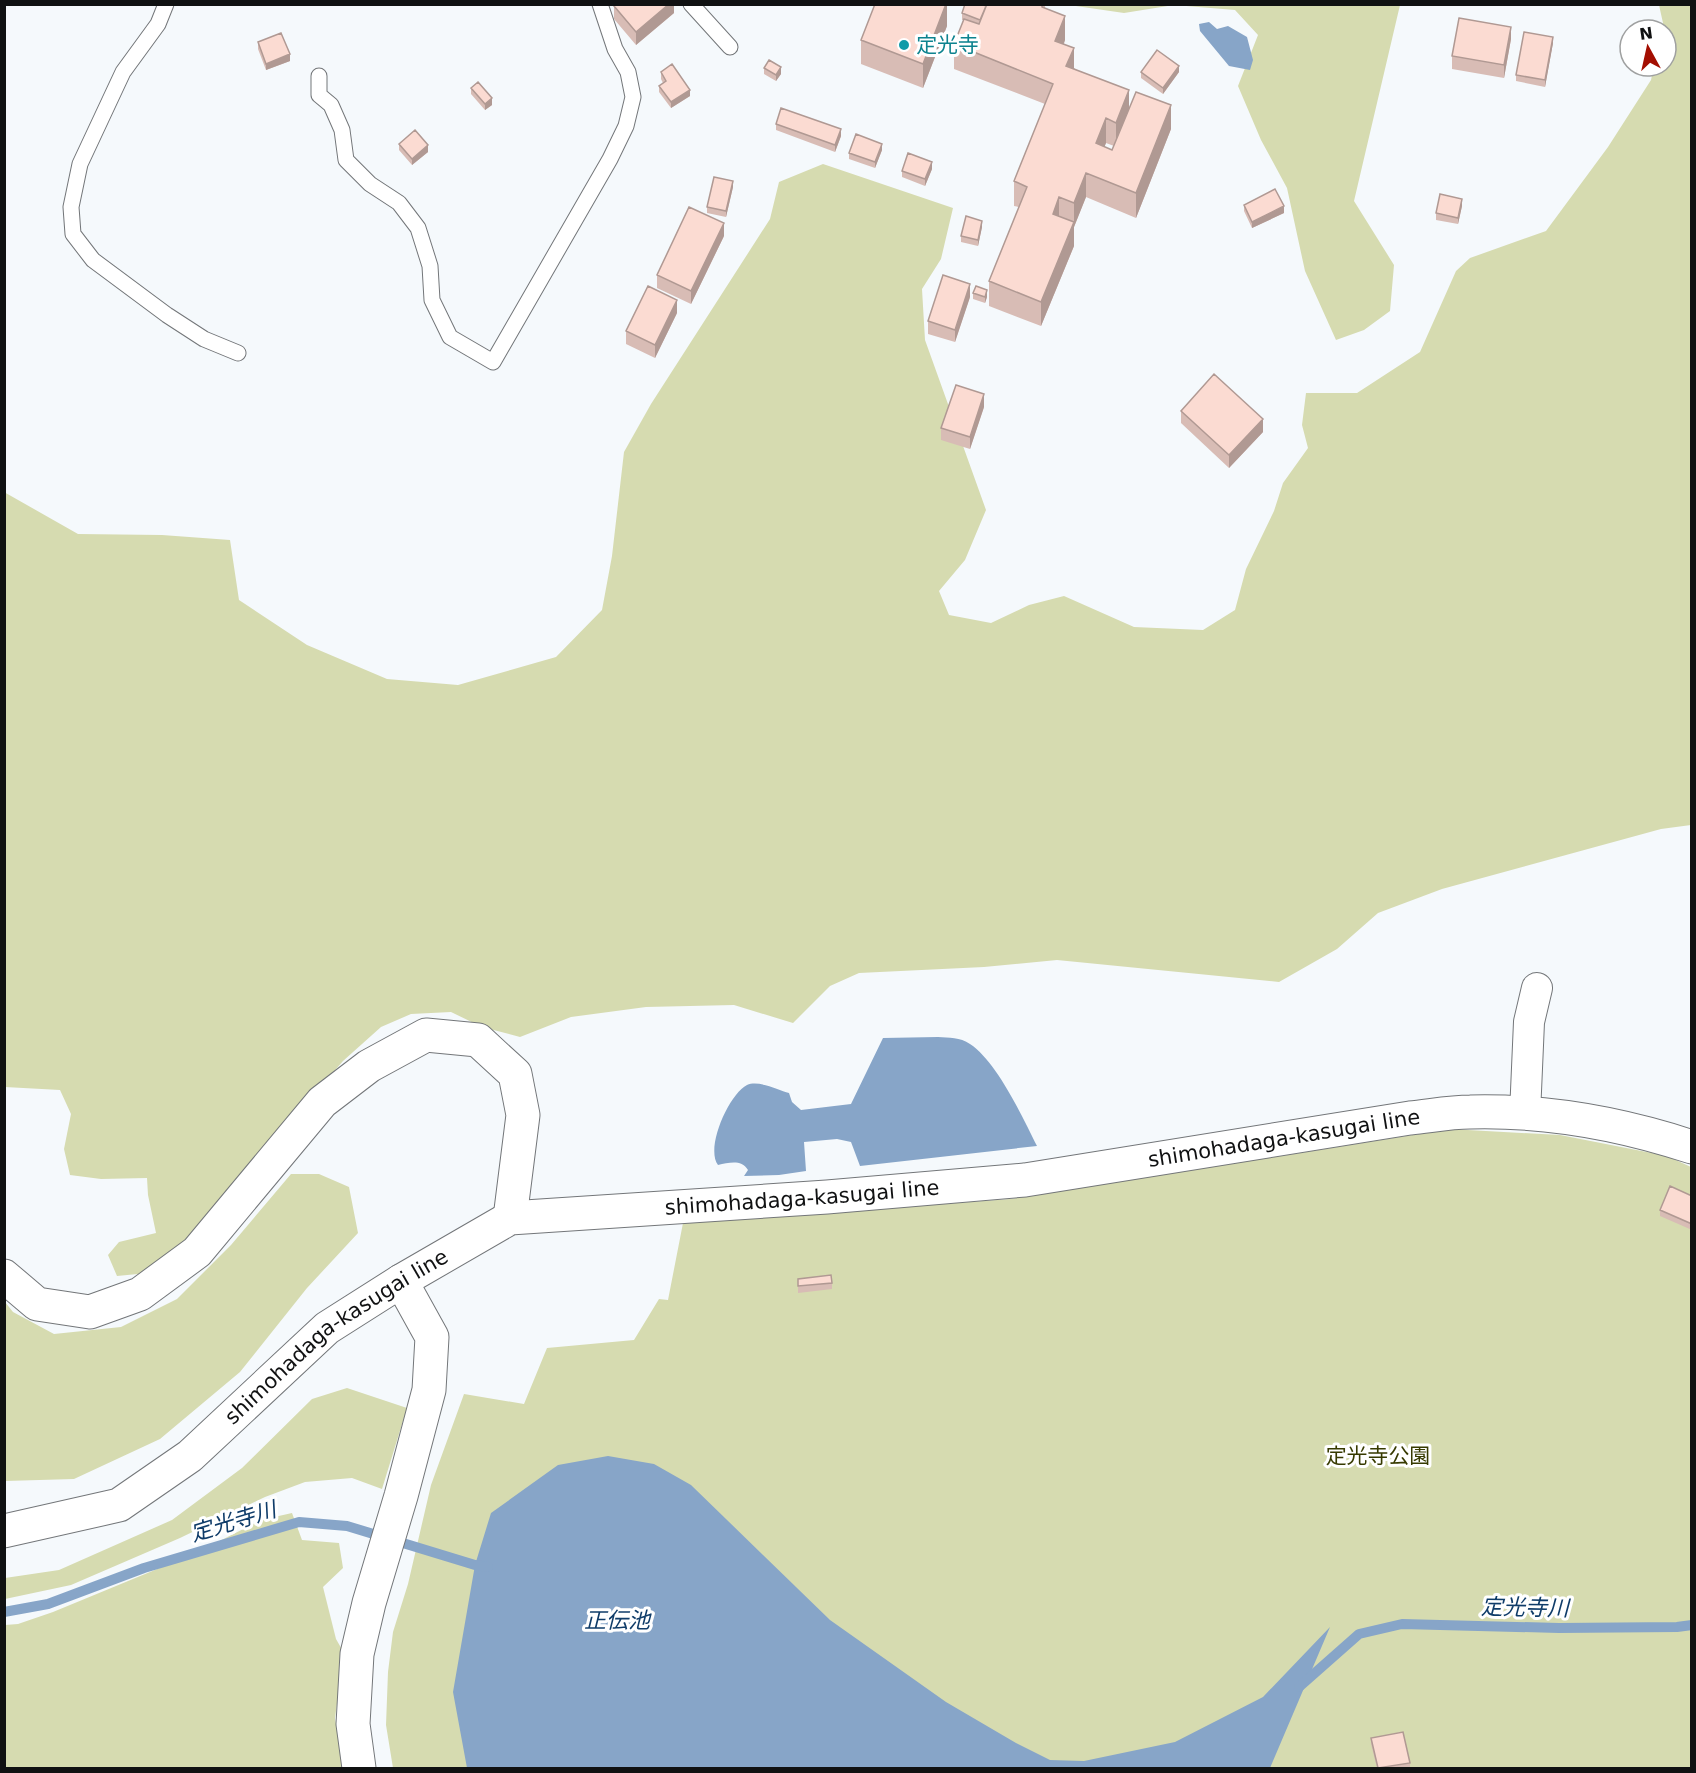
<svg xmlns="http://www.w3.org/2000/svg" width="1696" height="1773" font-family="'DejaVu Sans','Noto Sans JP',sans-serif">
<rect width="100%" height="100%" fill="#f5f9fc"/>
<path fill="#d6dbb0" d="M1069 5H1400L1354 201 1394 265 1390 311 1364 330 1336 340 1305 271 1287 188 1261 140 1238 86 1258 35 1235 10 1174 5 1124 13Z
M1659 5H1691V825L1661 829 1442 889 1378 913 1337 949 1279 982 1057 960 984 967 859 973 830 986 793 1023 734 1005 646 1007 571 1017 520 1037 482 1027 451 1012 411 1014 381 1027 343 1061 194 1233 148 1273 117 1276 108 1255 119 1242 156 1233 148 1195 147 1178 101 1179 70 1175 64 1149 71 1114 60 1090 5 1087 4 492 78 534 162 535 230 540 239 600 307 645 387 679 458 685 556 657 602 610 612 556 624 452 651 404 770 219 779 182 823 164 953 208 941 259 922 289 925 340 986 510 965 560 939 591 949 615 991 623 1029 605 1064 596 1134 627 1203 630 1235 610 1246 569 1274 511 1283 483 1308 448 1302 425 1306 393H1357L1420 352 1456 271 1470 258 1546 231 1608 147 1651 80 1654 66H1666V30H1661L1663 23Z
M1450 1129 1560 1135 1667 1156 1691 1167V1768H393L386 1725 388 1672 393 1632 408 1584 431 1485 464 1394 524 1404 547 1348 634 1340 659 1299 668 1300 683 1223 1010 1199Z
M291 1174H319L349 1187 358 1233 307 1288 240 1372 160 1439 74 1479 5 1481V1302L13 1312 54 1334 121 1327 177 1299 231 1245Z
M347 1388 407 1408 382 1489 352 1478 305 1482 265 1497 180 1538 71 1585 5 1599V1578L59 1570 172 1520 242 1468 312 1399Z
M292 1513 302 1540 339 1543 343 1568 323 1587 336 1639 344 1653 335 1718 343 1768H5V1625L18 1624 53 1612 196 1553 261 1520Z"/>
<path fill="#87a5c8" d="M1209 22 1217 29 1228 26 1247 37 1253 60 1250 70 1229 66 1200 31 1199 24Z
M938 1037C949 1038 960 1037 970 1044 997 1062 1022 1116 1037 1146L860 1166 851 1142 837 1139 804 1142 806 1171 779 1175 744 1176 748 1170C741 1159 729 1163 718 1165 705 1148 729 1094 747 1085 759 1080 778 1090 789 1093L792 1102 801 1110 851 1104 883 1038Z
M608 1456 654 1464 691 1485 830 1620 946 1702 1016 1743 1050 1760 1084 1761 1175 1742 1263 1697 1330 1627 1270 1768H467L453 1692 475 1565 491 1513 558 1465Z"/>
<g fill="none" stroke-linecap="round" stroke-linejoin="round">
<path stroke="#87a5c8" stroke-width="10" d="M4 1612 48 1604 144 1568 299 1522 347 1526 475 1565 488 1567
M1299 1687 1359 1634 1402 1624 1559 1628 1677 1627 1692 1625"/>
<g stroke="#737679" stroke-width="17">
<path id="service" d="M166 4 158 24 123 72 80 164 71 207 73 234 93 260 167 315 204 339 238 353
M691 4 730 47
M319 76V95L331 105 342 130 346 160 370 184 399 203 418 228 430 266 432 300 450 337 493 362 610 159 626 126 633 97 628 72 615 49 600 4"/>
</g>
<g stroke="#737679" stroke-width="32">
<path id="minor" d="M1525 1114 1529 1022 1537 988"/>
</g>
<g stroke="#737679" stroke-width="35">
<path id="tertiary" d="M4 1276 37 1304 90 1312 140 1294 197 1252 322 1102 369 1066 426 1035 478 1040 515 1074 523 1115 510 1218
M359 1768 353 1724 357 1654 369 1603 401 1496 429 1390 432 1337 401 1281"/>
</g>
<g stroke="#737679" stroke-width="35">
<g id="secondary">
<path id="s1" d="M4 1531 119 1505 190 1456 327 1328 401 1281 510 1218 827 1197 1025 1180 1410 1118C1430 1116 1450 1112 1470 1112 1547 1110 1619 1123 1692 1147"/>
</g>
</g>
<use href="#service" stroke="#fff" stroke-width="15"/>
<use href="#minor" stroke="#fff" stroke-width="30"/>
<use href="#tertiary" stroke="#fff" stroke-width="33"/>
<use href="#secondary" stroke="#fff" stroke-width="33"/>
</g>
<path fill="#d8bcb5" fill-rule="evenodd" d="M674 4V13L636 45 614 19V6Z
M947 4V26L923 88 861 64V40Z
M1045 4V8L1065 40 1064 44 1074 68 1129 110 1171 129 1136 218 1086 197 1074 227V246L1041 326 989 306V281L1019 207 1014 206V181L1045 104 954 69V44L964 20H962V13L986 6ZM1106 143 1114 146 1112 150 1104 147Z
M1511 39 1504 78 1452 69V56Z
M258 42 290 61 266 70 258 49Z
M1553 43 1545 87 1516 81V75Z
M764 68 781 74 776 81 764 74Z
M661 72 690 96 671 108 659 92V86L663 83 661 79Z
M1141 72H1179L1163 94 1141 78Z
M471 88 492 105 485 110 471 94Z
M776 124 841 136 835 152 776 130Z
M399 144 428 152 412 165 399 150Z
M882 150 875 168 849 159V153Z
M932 169 925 186 902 177V171Z
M733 187 726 217 707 213V207Z
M1244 205 1284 213 1252 228 1244 211Z
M1462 206 1458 224 1436 220V213Z
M982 227 978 246 961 242V236Z
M724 236 691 304 657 288V275Z
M973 293 987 297 985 303 973 299Z
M970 297 955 342 928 334V321Z
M677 313 655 358 626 344V331Z
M984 407 970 449 941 440V428Z
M1181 411 1263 432 1229 468 1181 423Z
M1692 1196V1230L1660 1216V1210Z
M798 1279 832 1283V1289L798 1293Z
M1371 1738 1410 1763V1768H1377L1371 1744Z"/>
<path fill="#b09993" d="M669 4H674V13L636 45V32Z
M946 4H947V26L923 88V64Z
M1065 16V40L1055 65V41Z
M1511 27V39L1504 78V65Z
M1553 37V43L1545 87V80Z
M1074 48V72L1066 66Z
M290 54V61L266 70V64Z
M1179 66V72L1163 94V88Z
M781 67V74L776 81V75Z
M690 90V96L671 108V102Z
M1129 90V115L1116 147V123Z
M492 98V105L485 110V104Z
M1171 105V129L1136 218V193Z
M1106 118V143L1096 168V143Z
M841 129V136L835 152V145Z
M882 144V150L875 168V162Z
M428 145V152L412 165V159Z
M932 162V169L925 186V179Z
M1086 173V197L1074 227V203Z
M733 181V187L726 217V211Z
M1059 197V221L1053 214Z
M1462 199V206L1458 224V218Z
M1284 206V213L1252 228V222Z
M982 221V227L978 246V240Z
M1074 222V246L1041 326V302Z
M724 223V236L691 304V291Z
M970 284V297L955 342V330Z
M987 290V297L985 303V297Z
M677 300V313L655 358V345Z
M984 394V407L970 449V437Z
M1263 419V432L1229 468V455Z"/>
<path fill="#fbdbd2" stroke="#b09993" stroke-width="1.5" d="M616 4H669L636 32 614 6Z
M875 4H946L923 64 861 40Z
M965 4H982L986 6 980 20 962 13Z
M987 4H1042V7L1065 16 1055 41 1074 48 1066 66 1129 90 1116 123 1106 118 1096 143 1112 150 1136 92 1171 105 1136 193 1086 173 1074 203 1059 197 1053 214 1074 222 1041 302 989 281 1027 187 1014 181 1053 84 954 44 964 19 979 24Z
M1459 18 1511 27 1504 65 1452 56Z
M1524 32 1553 37 1545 80 1516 75Z
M281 33 290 54 266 64 258 42Z
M1157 50 1179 66 1163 88 1141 72Z
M769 60 781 67 776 75 764 68Z
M672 64 690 90 671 102 659 86 666 81 661 72Z
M478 82 492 98 485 104 471 88Z
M781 108 841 129 835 145 776 124Z
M415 130 428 145 412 159 399 144Z
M856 134 882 144 875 162 849 153Z
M908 153 932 162 925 179 902 171Z
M714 177 733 181 726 211 707 207Z
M1275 189 1284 206 1252 222 1244 205Z
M1440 194 1462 199 1458 218 1436 213Z
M689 207 724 223 691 291 657 275Z
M966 216 982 221 978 240 961 236Z
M943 275 970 284 955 330 928 321Z
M648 286 677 300 655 345 626 331Z
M976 286 987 290 985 297 973 293Z
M1214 374 1263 419 1229 455 1181 411Z
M956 385 984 394 970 437 941 428Z
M1670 1186 1692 1196V1224L1660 1210Z
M831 1275 832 1283 798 1286V1279Z
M1403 1732 1410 1763 1378 1768 1371 1738Z"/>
<circle fill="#0f9aa8" stroke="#fff" stroke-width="2" cx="904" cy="45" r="6"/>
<g text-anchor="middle" stroke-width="6" stroke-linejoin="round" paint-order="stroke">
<g font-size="21" fill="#0d838f" stroke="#fff" text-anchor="start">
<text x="916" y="52">定光寺</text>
</g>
<g font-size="21" fill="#101112" stroke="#fff">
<text dy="7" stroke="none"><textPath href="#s1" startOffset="1384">shimohadaga-kasugai line</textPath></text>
<text dy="7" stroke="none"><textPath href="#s1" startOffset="898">shimohadaga-kasugai line</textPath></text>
<text dy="7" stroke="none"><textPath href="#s1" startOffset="394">shimohadaga-kasugai line</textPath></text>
</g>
<g font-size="21" fill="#373a01" stroke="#fff">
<text x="1378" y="1463">定光寺公園</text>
</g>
<g font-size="22" font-style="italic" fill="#0f3c69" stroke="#fff">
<text transform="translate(233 1521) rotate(-17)" y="8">定光寺川</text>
<text transform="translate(1525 1607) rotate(1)" y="8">定光寺川</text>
<text x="617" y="1628">正伝池</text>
</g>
</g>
<rect width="1696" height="1773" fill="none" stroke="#101112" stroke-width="12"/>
<g transform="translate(1648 48) rotate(352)"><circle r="28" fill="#ffffff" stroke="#9fa0a0" stroke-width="1.5"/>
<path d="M0-4.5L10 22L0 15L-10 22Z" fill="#a30e01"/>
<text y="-9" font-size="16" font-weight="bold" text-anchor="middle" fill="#101112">N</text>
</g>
</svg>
